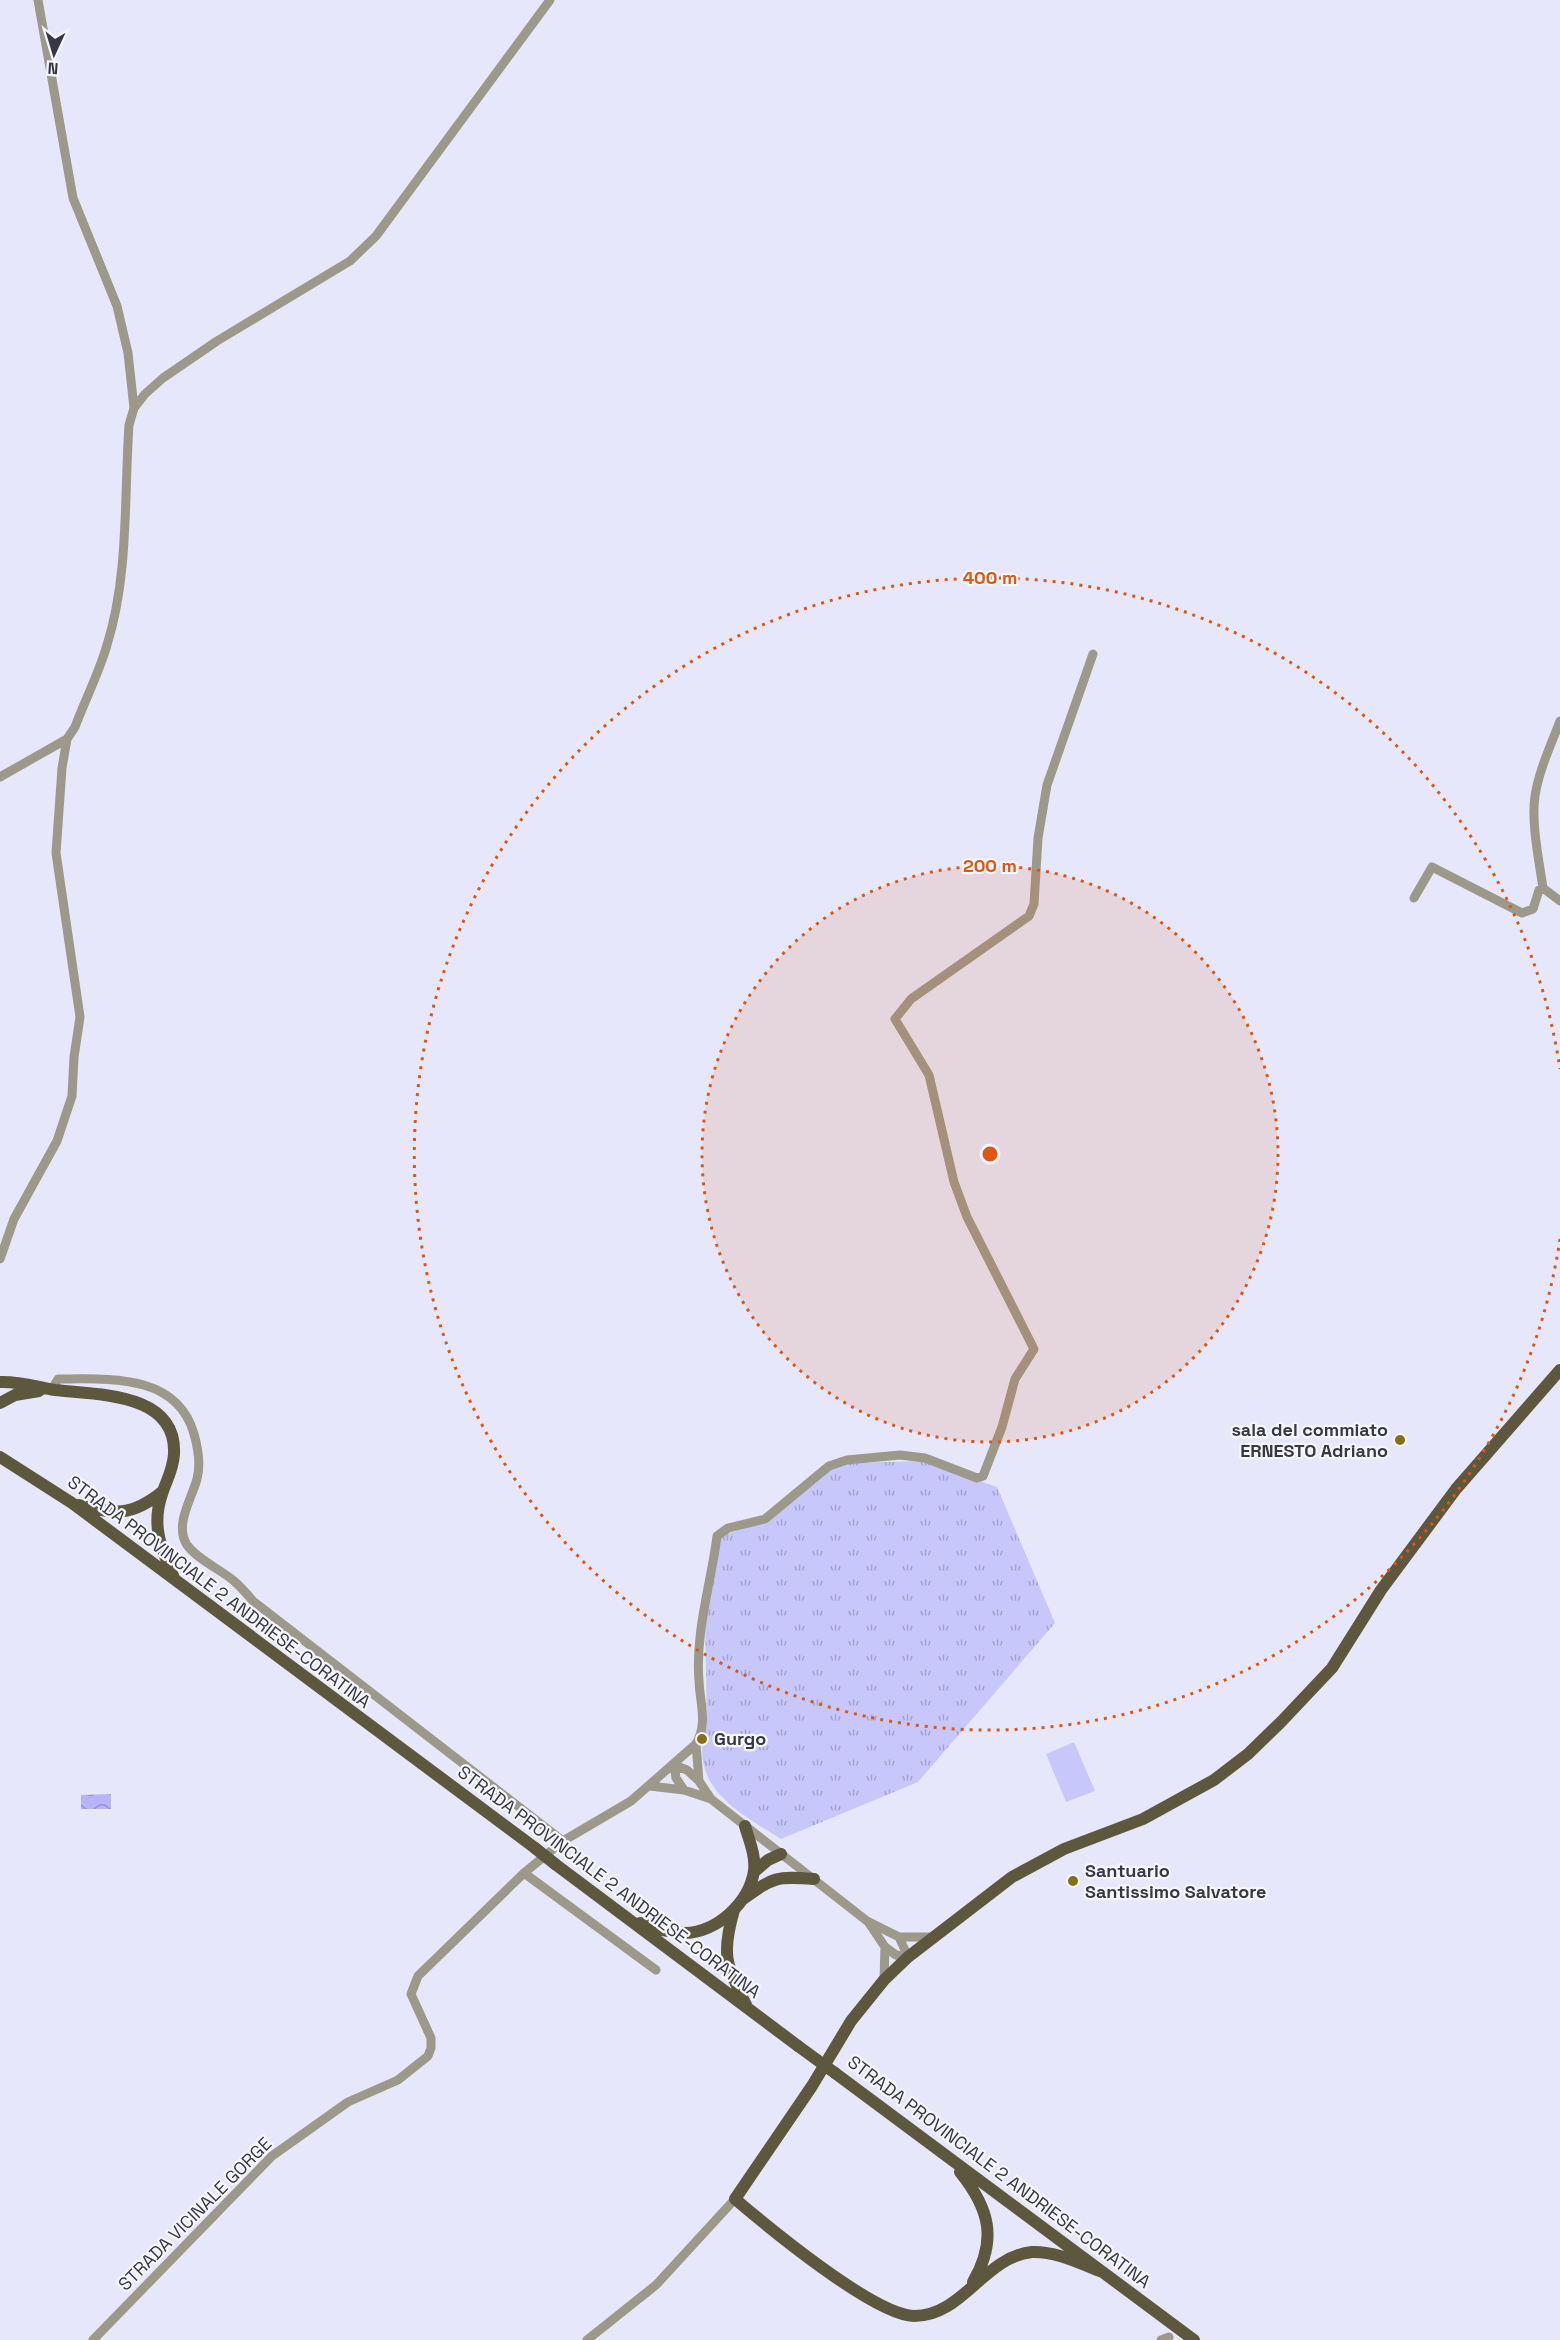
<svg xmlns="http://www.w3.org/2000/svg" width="1560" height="2340" font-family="'Space Grotesk',sans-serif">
<defs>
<pattern id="grass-tufts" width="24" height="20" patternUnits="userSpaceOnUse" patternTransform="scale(1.5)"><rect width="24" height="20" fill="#c7c7fb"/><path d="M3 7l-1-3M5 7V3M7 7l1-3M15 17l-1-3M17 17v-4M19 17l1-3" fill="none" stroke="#a3a3cd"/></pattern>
<pattern id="water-waves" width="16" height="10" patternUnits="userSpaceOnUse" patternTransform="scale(1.5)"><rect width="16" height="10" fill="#b6b5fb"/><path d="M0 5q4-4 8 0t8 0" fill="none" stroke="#9594cd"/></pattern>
</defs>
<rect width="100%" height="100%" fill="#e6e7fb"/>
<path fill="url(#grass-tufts)" d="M922 1461 997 1487 1055 1623 918 1782 781 1839C737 1811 686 1786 707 1724L705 1620 720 1538 731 1532 768 1521 831 1469 846 1463Z"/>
<path fill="#c7c7fb" d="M1074 1742 1095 1791 1066 1802 1046 1754Z"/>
<path fill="url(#water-waves)" d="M111 1794V1809H81V1795Z"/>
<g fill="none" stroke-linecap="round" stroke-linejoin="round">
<path stroke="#9c988a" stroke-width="9" d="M38 0 73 198 117 306 128 353 134 408
M1560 721C1551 745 1539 770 1535 796 1531 822 1539 861 1543 888L1560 901
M0 777 67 739
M1414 898 1432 867 1522 913 1533 909 1539 890 1543 888
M0 1259 14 1219 57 1141 72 1096 74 1057 80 1017 56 853 62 768 67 739 75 727C85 700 99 673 107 645 129 575 124 497 129 425L134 408 145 394 163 378 217 341 350 261 376 236 550 0
M52 1389 58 1379C108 1379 177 1373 194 1434 198 1448 201 1464 197 1479 192 1498 174 1525 187 1545 198 1560 220 1569 234 1581 241 1587 247 1594 253 1601L563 1841
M696 1744 699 1781 711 1799 867 1921 899 1937H932
M674 1765 687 1770 699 1781
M674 1765 676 1778 684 1790
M650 1786 684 1790 711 1799
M524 1873 656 1970
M869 1923 885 1947 884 1980
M885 1947 896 1955 908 1957 899 1937
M93 2340 272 2156 348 2102 398 2080 428 2056 431 2048V2038L411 1994 418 1976 524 1873 563 1841 631 1801 696 1744C708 1723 700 1704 699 1681 695 1632 711 1584 717 1536L728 1528 765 1519 829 1466 847 1460 900 1455 925 1458 977 1478 983 1476 1002 1427 1015 1379 1034 1349 967 1217 954 1182 929 1075 895 1019 911 999 1029 916 1034 904 1038 838 1047 785 1093 654
M587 2340 656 2285 735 2199
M1161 2340 1169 2337"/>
<path stroke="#5d573e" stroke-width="12" d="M0 1382C18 1381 37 1387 55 1390 97 1395 177 1392 174 1454 173 1470 167 1479 162 1494 151 1526 161 1548 174 1578
M0 1403 15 1395 39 1391
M0 1457 72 1503 535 1848
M79 1505C115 1514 131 1517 162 1492
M555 1864 798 2046
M754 1872 768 1860 781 1854
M743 1899C774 1877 776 1876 814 1879
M734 1910C721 1955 726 1964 746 2005
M640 1923C655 1928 669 1933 685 1933 717 1932 749 1903 754 1871 756 1856 749 1840 745 1826
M835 2073 1194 2340
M960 2172C989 2208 998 2239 973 2282
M1102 2272C1081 2264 1056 2251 1032 2252 984 2257 963 2316 914 2316 874 2315 768 2227 735 2199L812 2086 851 2021 884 1980 908 1957 1012 1877 1064 1849 1143 1819 1214 1780 1248 1754 1281 1722 1332 1668 1381 1590 1456 1489 1560 1370"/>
<path stroke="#5d573e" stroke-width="12" d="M535 1848 555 1864
M798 2046 835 2073"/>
</g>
<circle cx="990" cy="1154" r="288" fill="#df570f" fill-opacity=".12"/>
<g fill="none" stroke="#df570f" stroke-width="3" stroke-dasharray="3 6">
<circle cx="990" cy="1154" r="288"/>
<path d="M1560 1239A576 576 0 1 1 1560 1069"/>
</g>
<g fill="#85700f" stroke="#f5f5fc" stroke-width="2">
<circle cx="1400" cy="1440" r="6"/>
<circle cx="702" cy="1739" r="6"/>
<circle cx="1073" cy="1881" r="6"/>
</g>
<g text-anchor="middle" stroke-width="4.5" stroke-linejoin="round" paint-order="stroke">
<g font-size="18" font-weight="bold" fill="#383845" stroke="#f5f5fc" text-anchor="start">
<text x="1388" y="1436" text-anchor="end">sala del commiato<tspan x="1388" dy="21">ERNESTO Adriano</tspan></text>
<text x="714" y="1745">Gurgo</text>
<text x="1085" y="1877">Santuario<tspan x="1085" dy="21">Santissimo Salvatore</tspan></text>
</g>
<g font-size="18" fill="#383845" stroke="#f5f5fc">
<text transform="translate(219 1592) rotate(37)" y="6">STRADA PROVINCIALE 2 ANDRIESE-CORATINA</text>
<text transform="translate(609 1882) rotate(37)" y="6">STRADA PROVINCIALE 2 ANDRIESE-CORATINA</text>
<text transform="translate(999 2172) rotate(37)" y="6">STRADA PROVINCIALE 2 ANDRIESE-CORATINA</text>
<text transform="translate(195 2214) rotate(-45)" y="6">STRADA VICINALE GORGE</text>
</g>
</g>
<circle cx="990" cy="1154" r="9" fill="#df570f" stroke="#f5f5fc" stroke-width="3"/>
<g font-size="18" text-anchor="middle" font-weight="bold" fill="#df570f" stroke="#f5f5fc" stroke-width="4.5" stroke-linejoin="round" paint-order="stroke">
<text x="990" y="584">400 m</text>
<text x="990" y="872">200 m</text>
</g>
<g transform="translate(54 54) rotate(184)" stroke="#f5f5fc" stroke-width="4.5" paint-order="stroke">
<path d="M0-4.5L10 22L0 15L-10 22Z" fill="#383845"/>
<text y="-9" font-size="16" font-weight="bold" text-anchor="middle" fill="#383845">N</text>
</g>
</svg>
